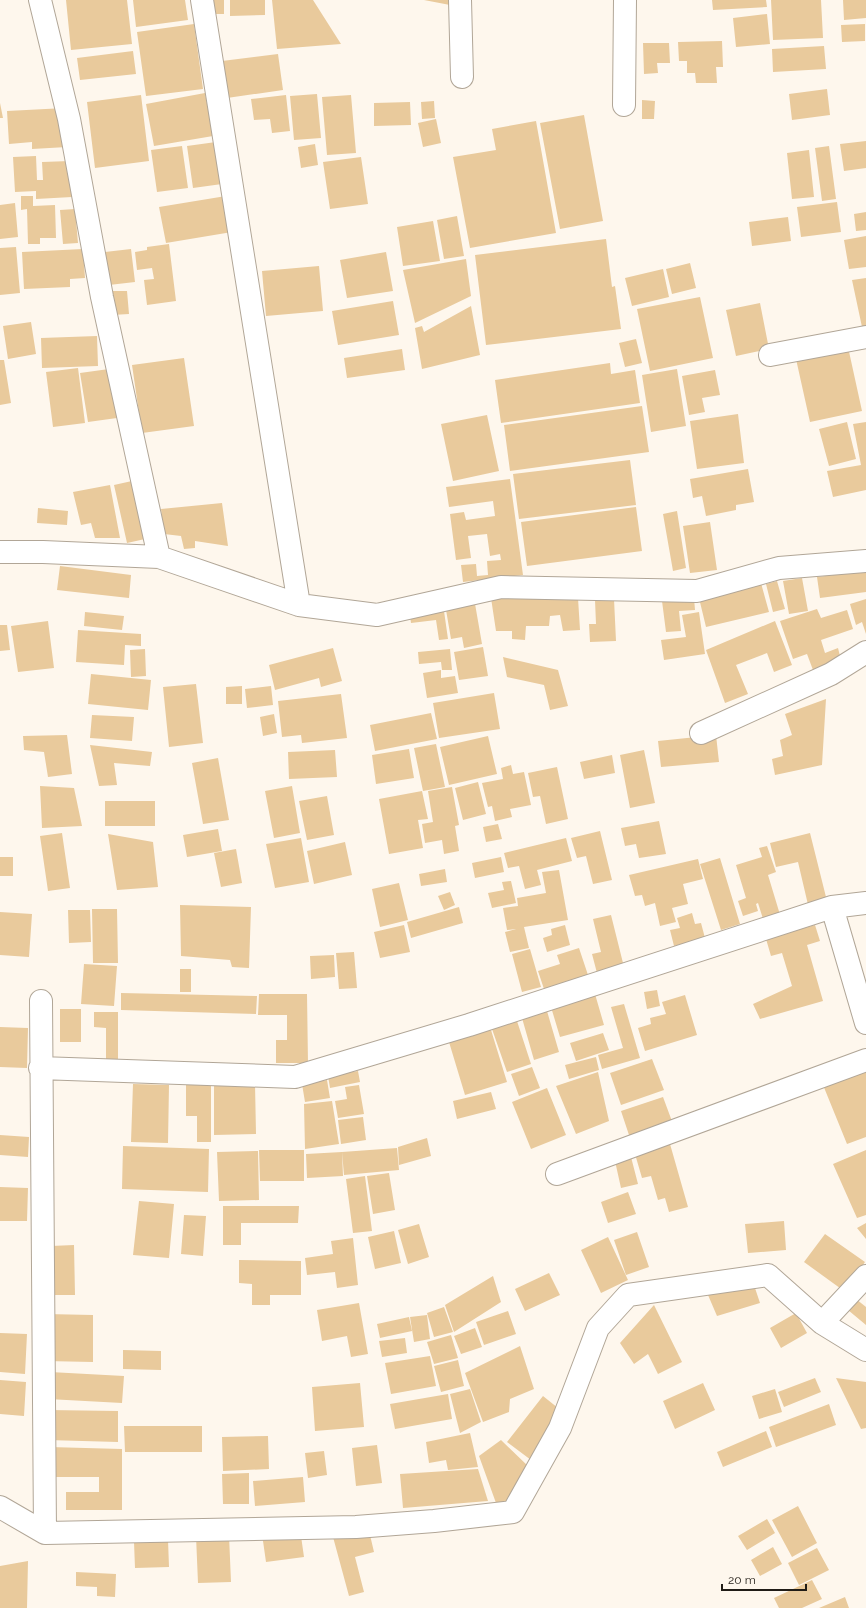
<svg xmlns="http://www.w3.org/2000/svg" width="866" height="1608" font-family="Raleway,sans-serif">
<rect width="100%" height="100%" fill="#fef7ed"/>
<path fill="#e9ca9c" d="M66 0H127L132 44 71 50Z
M133 0H185L188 20 136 27Z
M211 0H224V14H210Z
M230 0H265V15L230 16Z
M272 0H313L341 44 277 49Z
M424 0H451L450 5Z
M712 0H766L767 7 713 10Z
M771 0H821L823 38 773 40Z
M843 0H866V18L844 20Z
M767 14 770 44 736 47 733 18Z
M194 24 203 89 146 96 137 32Z
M865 24V41L842 42 841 25Z
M722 41 723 67H716L717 83H696L695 73H687V61H679L678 42Z
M643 43H669L670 63H657L658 73 644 74Z
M824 46 826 69 773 72 772 49Z
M133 51 136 74 80 80 77 58Z
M278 54 283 90 227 98 222 61Z
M827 89 830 115 792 120 789 94Z
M205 93 213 136 154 146 146 104Z
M317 94 321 138 294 140 290 96Z
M141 95 149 161 95 168 87 102Z
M286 95 290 131 272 133 270 119 254 120 251 99Z
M351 95 356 153 327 155 322 97Z
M642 100 655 101 654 119H642Z
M434 101 435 118 422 119 421 102Z
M410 102 411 125 374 126V103Z
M0 103 3 118H0Z
M65 108 67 147 32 149V142L9 144 7 111Z
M584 115 603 221 560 229 540 123Z
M436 119 441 143 423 147 418 123Z
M536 121 556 233 470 248 453 157 496 150 492 129Z
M866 141V168L844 171 840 144Z
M216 142 222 184 193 188 187 146Z
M315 144 318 165 301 168 298 147Z
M182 146 188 188 157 192 151 150Z
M829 146 836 199 822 201 815 148Z
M809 150 814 197 792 199 787 153Z
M36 156 37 180H43L42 162 70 161 72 197 36 199V191L15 192 13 157Z
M361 157 368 204 330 209 323 162Z
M21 196H33V206L55 205 56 238H40V244H28L27 209 21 210Z
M226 196 232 232 166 243 159 207Z
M837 202 841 232 801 237 797 207Z
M15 203 18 237 0 239V205Z
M75 209 78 243 63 244 60 210Z
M866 212V230L856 231 854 214Z
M457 216 464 256 444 259 437 220Z
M788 217 791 241 752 246 749 222Z
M433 221 440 261 403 266 397 227Z
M866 236V267L849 269 844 240Z
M606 239 612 287 615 286 621 329 486 345 475 255Z
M169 244 176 301 147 305 144 280 154 279 152 268 137 270 135 252 147 250V247Z
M16 247 20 293 0 295V248Z
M83 249 85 278 70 279V287L24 289 22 252Z
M131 249 135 282 109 285 105 252Z
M386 252 393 291 347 298 340 260Z
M466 259 471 296 415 323 403 270Z
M690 263 696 288 672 294 666 269Z
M319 266 323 311 266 316 262 271Z
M663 269 669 297 632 306 625 278Z
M866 278V326L862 327 852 280Z
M111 291H127L129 314 112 315Z
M700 297 713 358 650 371 637 309Z
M393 301 399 335 338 345 332 311Z
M760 303 769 349 736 356 726 310Z
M471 306 480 355 422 369 415 328 422 326 424 332Z
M31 322 36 354 8 359 3 326Z
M97 336 98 366 42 368 41 338Z
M636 339 642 363 625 367 619 343Z
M848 347 862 411 810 422 796 359Z
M402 349 405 370 347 378 344 358Z
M184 358 194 426 142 433 132 365Z
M0 360H4L11 403 0 405Z
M610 363 611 374 635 370 640 403 501 423 495 380Z
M78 368 85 423 53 427 46 372Z
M109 369 117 418 88 422 80 373Z
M677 369 686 426 651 432 642 375Z
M715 370 720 395 702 398 705 412 689 415 682 376Z
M642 406 649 452 510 471 504 425Z
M738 414 744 463 697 469 690 421Z
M487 415 499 471 453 481 441 424Z
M847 422 856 459 829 466 819 429Z
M866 422V490L833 497 827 471 861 465 853 424Z
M630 460 636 505 519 519 513 474Z
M748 469 754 502 736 505V510L706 516 702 496 693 498 690 479Z
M510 479 523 575 463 582 461 565 476 564 477 576 488 575 487 561 501 560 500 554 490 556 487 534 468 536 471 558 456 560 450 514 464 512 466 520 495 516 493 501 449 507 446 487Z
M132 481 145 539 127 543 114 485Z
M110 485 120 538H95L91 523 81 525 73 492Z
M222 503 228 546 195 541V548L184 549 181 536 164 534 161 509Z
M636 507 642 551 527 566 521 522Z
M38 508 68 511 67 525 37 523Z
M677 511 686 568 673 571 663 514Z
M710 522 717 570 690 573 683 526Z
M60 566 131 575 129 598 57 590Z
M866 571V592L820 598 817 577Z
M802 578 808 611 789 614 783 581Z
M777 581 785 609 773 612 766 584Z
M761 583 769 612 706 627 699 598Z
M474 598 482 644 464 648 462 637 451 639 445 604Z
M491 598H578L580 630 563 631 560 615 550 616 549 626H526L525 640 512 639V631H496Z
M694 598 695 610 679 611 681 631 666 632 662 601Z
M614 599 616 641 590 642 589 624H596L595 600Z
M866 599V634L862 622 856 625 850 604Z
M443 604 448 639 439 640 436 620 411 623 409 609Z
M817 609 821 618 847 610 853 629 821 640 825 653 838 648 841 660 813 670 807 654 793 659 780 621Z
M85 612 124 616 122 630 84 626Z
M699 612 705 654 664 660 661 640 686 637 682 615Z
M48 621 54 668 18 672 11 626Z
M775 621 792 665 774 672 767 653 736 665 748 694 725 703 706 650Z
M0 625H7L10 650 0 651Z
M78 630 141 634V646L125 645 124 665 76 662Z
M483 647 488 676 459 680 454 652Z
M333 648 342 681 321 687 319 678 275 690 269 665Z
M145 649 146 676 131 677 130 650Z
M450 649 452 670H442L441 662 419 664 418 652Z
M503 657 558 670 568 706 550 710 544 685 507 677Z
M441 670V678L455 676 458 693 427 698 423 673Z
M91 674 151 680 148 710 88 704Z
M196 684 203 743 169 747 163 687Z
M242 686V704H226V687Z
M271 686 273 705 247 708 245 689Z
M494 693 500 729 439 738 433 703Z
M341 694 347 738 302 743 301 735 282 737 278 701Z
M826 699 822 765 775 775 772 759 783 756 780 740 792 735 785 714Z
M431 713 437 739 375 751 370 725Z
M274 714 277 733 263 736 260 717Z
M92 715 134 717 132 741 90 738Z
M67 735 72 774 48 777 44 752 24 750 23 736Z
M716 735 719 762 661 767 658 741Z
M488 736 497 774 449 785 440 747Z
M436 744 445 787 423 791 414 748Z
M90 745 152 752 150 766 114 763 117 785 99 786Z
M409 749 414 778 376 784 372 755Z
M335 750 337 777 289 779 288 752Z
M644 750 655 803 630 808 620 755Z
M612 755 615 773 584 779 580 762Z
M218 758 229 820 203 824 192 763Z
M511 765 513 774 524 772 531 805 510 809 512 817 495 821 492 806 488 807 482 783 503 779 501 768Z
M557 767 568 819 546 824 540 796 533 797 528 773Z
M478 782 486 814 463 820 455 788Z
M40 786 74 788 82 826 42 828Z
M292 786 300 833 274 838 265 791Z
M452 787 459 825 455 826 459 851 444 854 442 840 425 843 422 824 433 822 428 791Z
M422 791 428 819 418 820 423 848 389 854 379 799Z
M327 796 334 835 307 840 299 801Z
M105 801H155V826H105Z
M659 821 666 854 639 858 636 844 625 846 621 828Z
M498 824 502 839 486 842 483 827Z
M218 829 222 851 187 857 183 835Z
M600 831 612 880 593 884 586 856 577 858 571 838Z
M62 833 70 888 48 891 40 836Z
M810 833 828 905 809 909 798 862 776 867 770 843Z
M108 834 153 842 158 887 117 890Z
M301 838 309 882 275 888 266 844Z
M566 838 572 861 537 870 541 885 525 889 519 866 508 868 504 853Z
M345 842 352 875 314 884 307 851Z
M767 846 776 872 768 875 781 918 764 922 758 903 756 904 758 911 743 916 738 901 746 898 736 865 762 857 759 848Z
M236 849 242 883 221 887 214 853Z
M0 857H13V876H0Z
M501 857 504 872 475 878 472 863Z
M720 858 740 924 721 930 700 864Z
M698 859 703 879 683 884 688 904 672 908 676 922 660 926 655 903 645 906 642 895 635 896 629 875Z
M445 869 447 882 421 886 419 874Z
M559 870 568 920 524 927 529 948 510 952 505 932 516 929 507 930 503 908 518 906 517 898 546 893 542 872Z
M511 881 516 903 492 908 488 893 504 890 502 882Z
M399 883 408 920 380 927 372 889Z
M450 892 455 905 444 910 438 896Z
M180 905 251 907 249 968 232 967 230 960 181 956Z
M459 907 463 923 411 938 407 922Z
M92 909H117L118 963H93Z
M68 910H90L91 942 69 943Z
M0 912 32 914 29 957 0 955Z
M692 913 695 924 701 923 705 938 674 946 670 930 680 928 677 918Z
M611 915 624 967 597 973 592 954 601 952 593 919Z
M404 925 410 952 380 958 374 932Z
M565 925 570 945 547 952 543 938 552 935 551 929Z
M815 925 820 941 807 945 823 1001 760 1019 753 1004 792 986 782 953 771 956 766 939Z
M579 948 589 978 545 992 538 971 560 964 557 955Z
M530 949 541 987 522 992 512 954Z
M354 952 357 988 339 989 336 953Z
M334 955 335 977 311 979 310 956Z
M84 964 117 966 114 1006 81 1004Z
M180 969H191V992H180Z
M657 990 660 1006 647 1009 644 992Z
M121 993 257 996 256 1014 121 1010Z
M259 994H307L308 1063H276V1040H287V1015H258Z
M595 994 604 1025 560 1037 551 1007Z
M685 995 697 1035 645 1051 638 1028 651 1024 650 1018 666 1014 662 1002Z
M624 1004 640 1058 602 1069 598 1055 623 1048 611 1007Z
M60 1009H81V1042H60Z
M547 1011 559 1052 534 1060 522 1018Z
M94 1012H118V1063H106V1028L94 1027Z
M517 1021 531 1064 507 1072 492 1029Z
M0 1027 28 1028 27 1068 0 1067Z
M491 1030 507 1082 465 1095 449 1042Z
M603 1033 609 1050 576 1061 570 1043Z
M596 1057 599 1070 569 1079 565 1065Z
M652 1059 664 1090 621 1105 610 1073Z
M532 1067 540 1088 519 1096 511 1074Z
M866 1068V1137L847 1144 823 1085Z
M358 1071 360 1082 330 1088 328 1076Z
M598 1072 609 1121 576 1134 556 1086Z
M327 1080 330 1098 305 1102 302 1084Z
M186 1082 211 1083V1142H197V1116H186Z
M133 1084 169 1085 168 1143 131 1142Z
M255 1084 256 1134 214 1135V1085Z
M359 1085 364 1114 338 1118 335 1101 347 1099 345 1087Z
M547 1088 566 1135 531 1149 512 1102Z
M491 1092 496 1109 457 1119 453 1101Z
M663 1097 673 1124 630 1138 621 1111Z
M332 1101 339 1144 305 1149 304 1104Z
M363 1117 366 1140 341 1144 338 1120Z
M0 1135 29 1137 28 1157 0 1155Z
M427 1138 431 1156 399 1165 398 1147Z
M670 1144 688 1207 669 1212 665 1198 658 1200 651 1176 642 1178 635 1154Z
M123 1146 209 1149 208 1192 122 1189Z
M397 1148 399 1170 344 1175 342 1152Z
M259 1150H304V1181H260Z
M866 1150V1215L857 1218 833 1164Z
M258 1151 259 1200 219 1201 217 1152Z
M342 1152 343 1176 307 1178 306 1154Z
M631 1157 638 1184 621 1188 615 1161Z
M389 1173 395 1210 373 1214 367 1176Z
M365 1176 372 1231 353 1233 346 1179Z
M0 1187 28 1188 27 1221H0Z
M628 1192 636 1214 608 1223 601 1202Z
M139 1201 174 1204 169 1258 133 1255Z
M223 1206H299L298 1223H241V1245H223Z
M184 1215 206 1216 203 1256 181 1254Z
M784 1221 786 1250 748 1253 745 1224Z
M866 1223V1239L857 1228Z
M419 1224 429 1257 408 1264 398 1230Z
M394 1231 401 1263 375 1269 368 1237Z
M637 1232 649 1267 626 1275 614 1240Z
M825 1234 865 1262 844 1291 804 1262Z
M608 1237 628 1280 601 1293 581 1250Z
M353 1238 358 1285 337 1288 335 1272 307 1275 305 1258 333 1254 331 1241Z
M74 1245 75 1295H52L51 1246Z
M239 1260 301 1261V1295H270V1305H252V1284L239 1283Z
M549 1273 560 1295 525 1311 515 1289Z
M493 1276 501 1302 454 1332 445 1305Z
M754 1285 760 1303 717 1316 705 1288Z
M856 1299 866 1307V1325L848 1310Z
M359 1303 368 1354 351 1357 347 1336 322 1341 317 1310Z
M654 1305 682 1362 658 1374 648 1354 634 1364 620 1343Z
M444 1307 453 1332 434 1337 427 1313Z
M508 1311 516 1334 484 1345 476 1322Z
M796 1313 807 1333 781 1348 770 1328Z
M46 1314 93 1315V1362L45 1361Z
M427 1315 430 1339 414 1342 410 1317Z
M409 1317 412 1331 380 1338 377 1324Z
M475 1328 482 1347 461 1354 454 1336Z
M0 1333 27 1334 25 1374 0 1372Z
M451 1335 458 1358 434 1364 427 1342Z
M405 1338 407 1353 382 1357 379 1341Z
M520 1346 534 1389 510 1399 509 1412 483 1422 465 1373Z
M123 1350 161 1351V1370L123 1369Z
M430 1356 436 1386 391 1394 385 1363Z
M458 1360 464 1386 441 1392 434 1366Z
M50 1372 124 1376 122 1403 48 1399Z
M815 1378 821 1392 784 1407 778 1392Z
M836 1378 866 1382V1428L861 1429Z
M0 1380 26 1382 24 1416 0 1414Z
M360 1383 364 1427 315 1431 312 1387Z
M703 1383 715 1410 675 1429 663 1401Z
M470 1389 481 1422 460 1433 450 1394Z
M775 1389 782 1412 759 1419 752 1396Z
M448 1394 452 1419 395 1429 390 1404Z
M543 1396 558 1408 531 1460 507 1442Z
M829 1404 836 1425 776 1447 769 1427Z
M47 1410 118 1411V1442L47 1440Z
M124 1426H202V1452H125Z
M766 1431 772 1447 723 1467 717 1452Z
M470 1433 478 1467 448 1470 446 1460 429 1463 426 1442Z
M268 1436 269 1469 223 1471 222 1437Z
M501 1440 529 1467 509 1502 496 1503 479 1456Z
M377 1445 382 1483 356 1486 352 1448Z
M49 1447 122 1449V1510H66V1492H99V1477H48Z
M324 1451 327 1475 308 1478 305 1453Z
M478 1469 488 1501 403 1508 400 1474Z
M249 1473V1504H223L222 1474Z
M303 1477 305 1502 255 1506 253 1481Z
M798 1506 817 1543 792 1557 772 1520Z
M767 1519 775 1533 747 1550 738 1536Z
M300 1529 304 1557 266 1562 262 1534Z
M229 1535 231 1582 198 1583 196 1536Z
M370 1535 374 1552 355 1557 364 1592 349 1596 333 1537Z
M168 1540 169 1567 135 1568 134 1542Z
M773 1547 782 1564 760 1576 751 1560Z
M817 1548 829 1570 799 1585 788 1563Z
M28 1561 27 1608H0V1566Z
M76 1572 116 1574 115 1597 97 1596V1587L76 1586Z
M812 1580 822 1599 802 1608H779L774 1598Z
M845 1597 849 1608H819Z"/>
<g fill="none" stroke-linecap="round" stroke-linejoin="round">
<g stroke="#b1a697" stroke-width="24">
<path id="minor" d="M40 0 69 119 102 297 159 557
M202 0 299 605
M460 0 462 77
M624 105 625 0
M770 355 866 337
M0 552H43L159 557 299 605 377 615 501 587 697 591 779 568 866 561
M701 733 831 674 866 652
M832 907 866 1023
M41 1001 45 1533
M40 1068 295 1077 469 1025 832 907 866 903
M557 1174 866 1060
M822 1323 866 1276
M0 1507 45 1533 356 1527 434 1521 513 1512 560 1428 598 1328 628 1295 768 1275 822 1323 866 1350"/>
</g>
<use href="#minor" stroke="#fff" stroke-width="22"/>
</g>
<path d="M722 1584v6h84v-6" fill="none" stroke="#201c16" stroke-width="2"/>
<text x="728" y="1584" font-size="12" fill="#201c16" stroke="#fef7ed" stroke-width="3" paint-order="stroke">20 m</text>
</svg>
